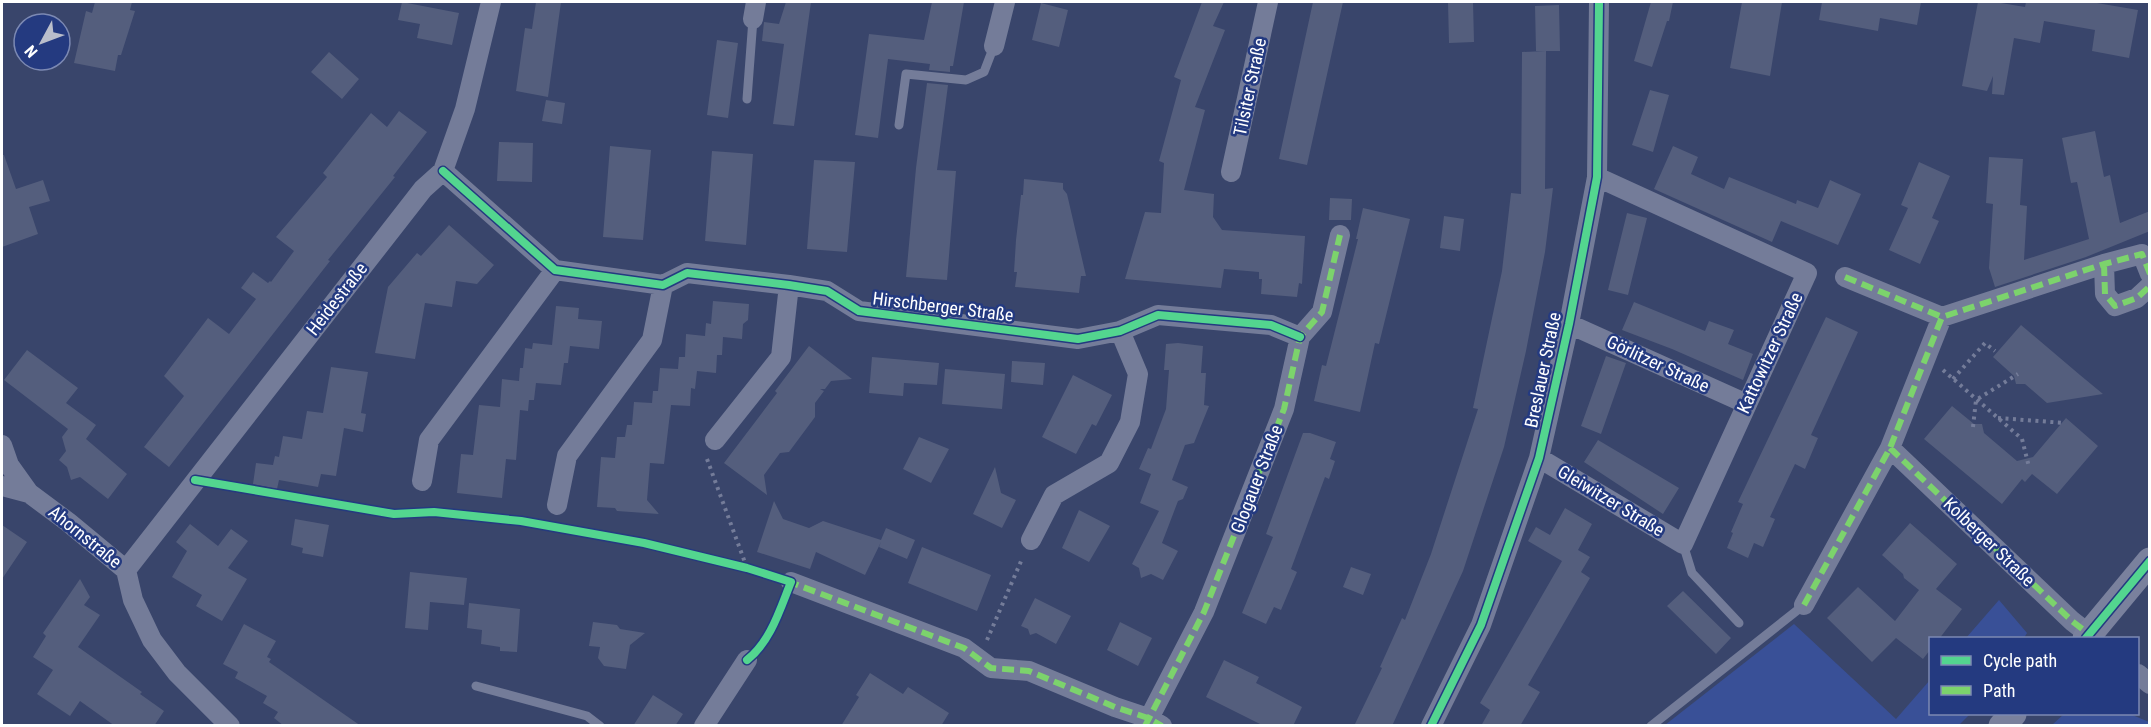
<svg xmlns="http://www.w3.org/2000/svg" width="2151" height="727" font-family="'Roboto Condensed',sans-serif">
<rect width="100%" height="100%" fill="#39456b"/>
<path fill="#395097" d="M1999 600 2027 633 2024 638H1966Z
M1794 624 1896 719 1930 680V714H1970L1958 726 1665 725Z
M2064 714H2130L2149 722V725H2052Z"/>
<path fill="#545e7d" d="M95 2H132L130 10 135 11 121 55H118L115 71 74 63 86 11 92 13Z
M402 2 459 13 452 45 417 38 420 24 398 20Z
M536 2H561L548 97 516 91 525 28 532 29Z
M786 2H811L794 126 773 124 784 44 762 41 764 22 779 24Z
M932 2H964L953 66H950V72L929 70 930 64 888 59 878 138 855 135 869 34 924 40Z
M1202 2H1224L1213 26 1225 30 1195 107 1205 110 1184 190 1214 194 1213 217 1222 230 1305 236 1302 284 1299 283 1297 297 1261 294 1262 279H1259V272L1224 269 1221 288 1125 279 1145 212 1161 213 1164 163 1159 161 1181 80 1174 77Z
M1313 2H1343L1307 165 1279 159Z
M1448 2H1473L1474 42 1449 43Z
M1651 2H1673L1669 21H1667L1652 67 1634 61Z
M1742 2H1782L1770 76 1730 68Z
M1822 2H1921L1917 25 1880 18 1878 31 1819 20Z
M1978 2H1995L2025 7 2026 2H2091L2138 10 2129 58 2092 51 2095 30 2044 21 2040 43 2014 38 2004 95 1992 94 1993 76 1987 91 1962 86Z
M1041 3 1068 10 1059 47 1032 40Z
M1559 5 1560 51H1536L1535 6Z
M717 40 738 43 728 118 707 115Z
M1546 51 1545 189 1553 188 1545 252 1526 351 1504 447 1463 571 1392 726H1354L1382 668 1380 667 1402 618 1405 620 1431 554 1478 409 1473 408 1502 271 1511 193 1521 194 1522 52Z
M329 52 359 79 342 99 311 72Z
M927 83 948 85 937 170 956 171 947 280 906 277 916 168Z
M1650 90 1669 95 1653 152 1632 145Z
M546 100 565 103 562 124 542 121Z
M399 111 427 132 393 176 395 177 328 260 330 261 169 467 144 447 184 396 164 376 208 318 229 334 256 299 241 288 253 272 268 283 270 281 271 282 294 251 276 237 327 177 323 173 371 113 387 127Z
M2095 131 2104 177 2110 175 2120 223 2150 211V231L2086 257 1995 287 1989 268 1993 204 1986 203 1989 157 2023 159 2020 205 2027 206 2024 260 2089 239 2077 182 2071 183 2062 138Z
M499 142 533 143 532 182 497 181Z
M610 146 651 150 643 240 603 237Z
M1673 146 1698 157 1691 174 1724 189 1729 177 1796 204 1797 200 1818 208 1830 180 1861 194 1838 245 1781 221 1772 242 1654 189Z
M712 151 753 154 746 245 705 241Z
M2 155H4L16 189 43 180 50 201 29 207 38 234 2 247Z
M814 160 855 162 847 252 807 249Z
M1919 162 1950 176 1932 218 1939 221 1920 264 1889 250 1908 208 1901 205Z
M1024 179 1063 183V189L1067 194 1086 276H1081L1079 293 1015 287 1017 272H1014L1016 240 1021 195H1023Z
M1330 198 1352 199 1351 220H1329Z
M1363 208 1410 219 1379 344 1375 343 1360 412 1314 401 1322 365 1326 366 1358 239H1356Z
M1627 213 1647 218 1628 295 1608 290Z
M1444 216 1464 219 1460 251 1440 248Z
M449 225 494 265 477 284 456 281 452 307 425 303 415 359 375 353 388 287 417 253 421 256Z
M713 301 749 304 748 320 743 324 742 339 723 337 722 355H717L716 373 697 371 695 389 691 388 690 406 671 405 664 464 650 463 647 500 659 514 617 511 615 508 597 507 601 457 615 458 617 437H625L627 425H632L634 402 652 403 653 391H658L660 368 678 369 679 357H685L686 334 705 336 706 323 711 324Z
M1634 302 1705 331 1709 321 1734 330 1728 344 1753 354 1743 380 1672 349 1622 330Z
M556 306 579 308 578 319 602 321 599 349 570 346 568 363H564L561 385 536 383 534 400H529L528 411 520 410 516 460 506 459 502 498 457 493 461 454 473 455 479 405 500 407 502 379 519 381 520 368H523L525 348 532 349 533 343 552 345Z
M1826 317 1858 332 1811 435 1818 438 1805 469 1795 464 1770 517 1775 519 1763 547 1754 543 1748 558 1727 548 1733 533 1731 532 1743 504 1738 502Z
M2021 325 2080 375 2103 394 2047 403 2025 384H2016L2014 376 1993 357Z
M1178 343 1203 346 1201 373H1206L1204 405 1209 406 1194 443 1185 445 1172 480 1188 487 1183 499 1178 501 1162 543 1178 551 1163 580 1151 574 1141 578 1139 568 1132 564 1159 511 1140 503 1151 474 1139 469 1148 448 1151 449 1166 409 1169 370H1164L1166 344Z
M809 346 852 379 831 381 825 389H820L824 391 815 403V417L789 452 780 453 764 475 767 495 724 463 777 393 775 391Z
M27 350 78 388 66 403 96 425 86 439 127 474 108 499 80 477 71 480 67 467 59 460 66 451 62 437 68 429 4 380Z
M1606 356 1626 363 1601 434 1581 426Z
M872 357 939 363 937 385 904 383 903 396 869 393Z
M1012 361 1045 363 1043 385 1011 382Z
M331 367 368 372 361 413 366 414 363 432 344 428 336 476 321 474 318 487 279 480 277 489 253 484 256 463 273 465 275 456 279 457 283 436 302 439 307 411 323 413Z
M945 369 1005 374 1002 409 942 404Z
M1073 375 1112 395 1096 426 1092 424 1076 454 1042 437Z
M1952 406 1974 424H1982L1984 433 2017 461 2033 457 2066 418 2098 446 2057 494 2032 474 2025 482 2022 479 2002 504 1924 439Z
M1303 433H1310L1336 442 1330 459 1335 461 1329 479 1325 477 1291 569 1297 572 1281 610 1274 607 1266 624 1242 613 1273 537 1266 534Z
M919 437 949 449 931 483 903 469Z
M1598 440 1679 488 1663 514 1584 462Z
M995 467 1001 493 1016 500 1002 528 973 514Z
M774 501 783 519 809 528 823 521 881 540 886 528 915 540 907 559 879 547 881 542 865 575 816 552 810 569 757 552Z
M1565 508 1592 524 1578 550 1590 557 1581 572 1590 578 1528 685 1540 692 1520 726H1481L1490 710 1480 703 1562 561 1528 541 1536 527 1550 535Z
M1079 510 1110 526 1089 562 1062 548Z
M295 519 329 525 323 557 302 553 303 548 291 545Z
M1910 523 1957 564 1936 589 1962 609 1939 639H1930V650L1923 659 1896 638 1872 662 1827 618 1858 587 1895 621 1919 590 1904 578 1903 574 1882 555Z
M190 524 218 546 231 529 248 541 228 568 247 579 222 621 196 606 202 595 172 577 187 551 176 542Z
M2 525 27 542 2 579Z
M922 547 991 575 977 611 908 583Z
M1351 567 1371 574 1363 595 1343 587Z
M410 572 467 578 464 605 430 602 428 630 405 628Z
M80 579 90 597 84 605 100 615 78 647 142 692 140 694 164 711 154 726H115L80 701 70 716 37 694 53 670 33 657 46 636 43 633Z
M1683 591 1731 638 1716 654 1667 606Z
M1035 598 1071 616 1056 644 1036 633 1030 635 1028 629 1021 626Z
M469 603 520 609 517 652 500 651V647L481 644 482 630 467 628Z
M593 622 617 625 620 629 645 633 630 645 626 669 604 666 598 658 600 647 589 646Z
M1120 622 1152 638 1138 666 1107 650Z
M244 624 276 641 267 657 271 659 269 662 361 726H284L274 718 278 712 263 703 267 696 235 678 238 672 223 664Z
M1224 660 1259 677 1256 683 1302 707 1293 726H1264L1206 697Z
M870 673 903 694 908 687 949 713 941 726H841L859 697 856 695Z
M653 695 683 714 675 726H633Z"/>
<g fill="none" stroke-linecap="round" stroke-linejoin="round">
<path stroke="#747c99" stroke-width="4" stroke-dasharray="3 4.5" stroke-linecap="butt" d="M1943 370 2022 439 2029 467
M1953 379 1985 343 1995 351
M1998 418 2065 423
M1973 427 1976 400 2018 374
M707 459 747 568
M987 640 1022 559"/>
<path stroke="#747c99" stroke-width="9" d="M747 99 753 19
M899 125 906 74 966 80 984 72 994 46
M1683 544 1692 573 1739 623
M476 686 587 716 600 726
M1651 726 1804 605"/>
<path stroke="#747c99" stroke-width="20" d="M753 19 756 2
M994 46 1005 2
M443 171 555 270 663 285 687 273 789 285 827 291 859 311 1078 339 1120 331 1158 315 1271 325 1300 337
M1231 172 1268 2
M2104 264 2105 294 2115 306 2137 298 2150 286
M1845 277 1942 317
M1569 324 1747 404
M715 440 781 357 789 285
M2 445 9 465 29 493
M1890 448 2072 621 2094 638
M1539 458 1683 544 1807 273 1597 177
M422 481 429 440 555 270
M2 486 29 493 68 522 126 570 133 600 152 640 177 673 230 726
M557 505 567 456 652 340 663 285
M1031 540 1054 495 1109 463 1130 422 1138 374 1120 331
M126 570 423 189 443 171 465 109 491 2
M791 582 964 648 991 668 1029 671 1115 707 1148 718 1162 726
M1804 605 1890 448 1942 317 2104 264 2142 254 2150 274
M2138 674 2150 684
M704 726 747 660
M1145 726 1204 612 1284 409 1300 337 1322 312 1340 235
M1431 726 1481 625 1539 458 1569 324 1597 177 1599 2"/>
<path stroke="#7a819d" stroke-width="27" d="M2086 638 2150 561
M2002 726 2013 714"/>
<path stroke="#7cd36c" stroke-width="6" stroke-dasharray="12 6" stroke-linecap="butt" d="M2104 264 2105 294 2115 306 2137 298 2150 286
M1845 277 1942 317
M1890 448 2072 621 2090 635
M787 581 964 648 991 668 1029 671 1115 707 1148 718 1162 726
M1804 605 1890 448 1942 317 2104 264 2142 254 2150 274
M1145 726 1204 612 1284 409 1300 337 1322 312 1340 235"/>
<g stroke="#243a80" stroke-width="11">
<path id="cycleway" d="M443 171 555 270 663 285 687 273 789 285 827 291 859 311 1078 339 1120 331 1158 315 1271 325 1300 337
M195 480 394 514 434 512 521 521 644 543 747 568 791 582C780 609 771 641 747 660
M2086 638 2150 561
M1431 726 1481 625 1539 458 1569 324 1597 177 1599 2"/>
</g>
<use href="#cycleway" stroke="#53d58f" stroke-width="8"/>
</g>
<g text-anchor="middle" stroke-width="5" stroke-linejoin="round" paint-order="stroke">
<g font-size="18" fill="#fff" stroke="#243a80">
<text transform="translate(1250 87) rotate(-78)" y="6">Tilsiter Straße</text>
<text transform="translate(337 299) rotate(-52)" y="6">Heidestraße</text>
<text transform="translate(943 307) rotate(7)" y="6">Hirschberger Straße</text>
<text transform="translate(1770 353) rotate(-65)" y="6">Kattowitzer Straße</text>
<text transform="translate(1658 364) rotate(25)" y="6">Görlitzer Straße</text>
<text transform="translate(1543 370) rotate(-78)" y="6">Breslauer Straße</text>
<text transform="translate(1257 479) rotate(-69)" y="6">Glogauer Straße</text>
<text transform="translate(1611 501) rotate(31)" y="6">Gleiwitzer Straße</text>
<text transform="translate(85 537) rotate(39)" y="6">Ahornstraße</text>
<text transform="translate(1989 542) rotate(44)" y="6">Kolberger Straße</text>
</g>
</g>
<rect width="2151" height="727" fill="none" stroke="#ffffff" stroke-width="6"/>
<rect x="1929" y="637" width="210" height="78" fill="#243a80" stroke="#7c89b3" stroke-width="1.5"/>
<rect x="1941" y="656" width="30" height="9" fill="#53d58f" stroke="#7c89b3" stroke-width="1.5"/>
<text x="1983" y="667" font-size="18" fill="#ffffff">Cycle path</text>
<rect x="1941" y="686" width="30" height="9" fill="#7cd36c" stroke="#7c89b3" stroke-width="1.5"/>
<text x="1983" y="697" font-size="18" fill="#ffffff">Path</text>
<g transform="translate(42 42) rotate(229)"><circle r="28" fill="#243a80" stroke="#7c89b3" stroke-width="1.5"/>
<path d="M0-4.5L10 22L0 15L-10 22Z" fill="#babecb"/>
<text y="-9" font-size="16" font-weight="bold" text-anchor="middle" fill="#ffffff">N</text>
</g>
</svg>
